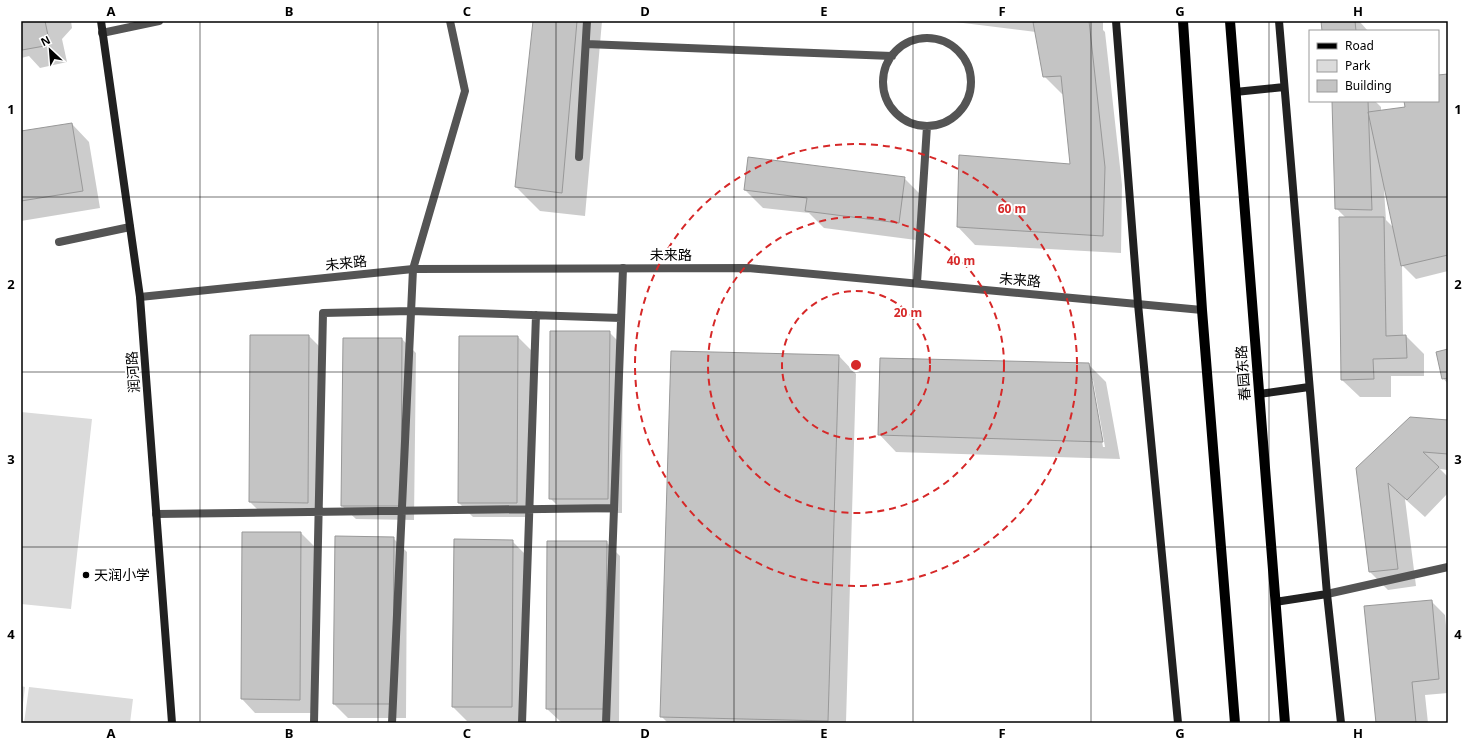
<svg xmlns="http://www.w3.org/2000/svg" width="1469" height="744" font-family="'Noto Sans','Noto Sans SC',sans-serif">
<rect width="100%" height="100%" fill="#fff"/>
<path fill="#dbdbdb" d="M21 412 92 419 71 609 21 604Z
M21 686 25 687 21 720Z
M29 687 133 699 130 723H24Z"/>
<path fill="#0003" fill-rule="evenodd" d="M21 21H71L72 28 62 39 67 62 40 68 29 56 21 58Z
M534 21H602L585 216 540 211 516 187Z
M947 21H1103V30L1105 32 1122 185 1121 253 975 245 958 227 1071 165 1064 94H1062L1044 76 1036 32Z
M1322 21H1369L1360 22 1368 31H1323Z
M1448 75V271L1416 279 1402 265 1403 336H1406L1424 354V376H1391V397H1360L1342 380 1346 218 1336 208 1333 101H1375L1381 107V111L1406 107 1405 101H1438V76ZM1384 189H1386L1394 228 1386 220Z
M72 124 89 142 100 208 21 221V132Z
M904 178 922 196 916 240 824 228 809 213 763 208 745 190Z
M609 332 623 346 622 513 564 512 550 498Z
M309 336 323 350 321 516H264L250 502Z
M518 337 532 351 531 517H473L459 503Z
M402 339 416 353 414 520 356 519 342 506Z
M1448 350V384L1443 378Z
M839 356 856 374 846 723H668L661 716Z
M1088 364 1106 382 1120 459 896 452 879 434ZM1091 380H1093L1105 447H1103Z
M1448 421V470L1440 469 1448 477V493L1425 517 1405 499 1416 586 1388 590 1370 572 1357 469Z
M301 533 315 547 313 713H255L242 699Z
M393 538 407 552 406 718H348L334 704Z
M512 541 526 555 525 721H467L453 707Z
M606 542 620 556 619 723 561 722 547 709Z
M1431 601 1445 615 1448 646V693L1425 695 1428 723H1377Z"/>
<path fill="#c4c4c4" stroke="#989898" d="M21 21H45L50 45 22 50Z
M533 21H577L562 193 515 187Z
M1041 21H1089L1105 167 1103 236 957 227 959 155 1070 164 1061 76 1043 77 1033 22Z
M1321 21H1355L1356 31H1322Z
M1448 74V255L1401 266 1368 112 1405 107 1404 101H1438V75Z
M1332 101H1368L1372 210 1335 209Z
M72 123 83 191 21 201V131Z
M748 157 905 177 899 223 805 211 807 198 744 190Z
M1339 217H1384L1386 336 1406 335 1407 358 1373 359 1374 379 1341 380Z
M550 331H610L608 499H549Z
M250 335H309L308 503 249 502Z
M459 336H518L517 503H458Z
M343 338H402L401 506H341Z
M1448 349V378L1442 379 1436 352Z
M671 351 839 355 828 721 660 717Z
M880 358 1089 363 1103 442 878 435Z
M1410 417 1448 420V454L1423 452 1439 467 1407 500 1388 483 1398 569 1369 572 1356 468Z
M242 532H301L300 700 241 699Z
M335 536 394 537 393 704H333Z
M454 539 513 540 512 707H452Z
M547 541H607L605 709H546Z
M1432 600 1439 679 1412 682 1416 723H1376L1364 606Z"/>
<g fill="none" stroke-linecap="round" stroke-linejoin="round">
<path stroke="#545454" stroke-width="8" d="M102 33 159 21
M883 82a44 44 0 1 1 88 0a44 44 0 1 1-88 0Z
M586 44 892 56
M579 157 587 21
M59 242 130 227
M917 283 927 126
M156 514 614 508
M314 723 323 313 411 311 621 318
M392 723 413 269 465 91 450 21
M522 723 536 315
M606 723 623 268"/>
<path stroke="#545454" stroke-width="8" d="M140 297 413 269 748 268 1202 310
M1327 594 1448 567"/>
<path stroke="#212121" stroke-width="8" d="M101 21 140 297 172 723
M1116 21 1138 304 1178 723
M1279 21 1327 594 1341 723
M1235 92 1284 87
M1259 394 1309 387
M1275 602 1327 594"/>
<path stroke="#000" stroke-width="10" d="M1183 21 1202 310 1235 723
M1230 21 1285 723"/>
</g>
<path fill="none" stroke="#000" stroke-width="1" stroke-opacity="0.55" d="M200 21V723M378 21V723M556 21V723M734 21V723M913 21V723M1091 21V723M1269 21V723M21 197H1448M21 372H1448M21 547H1448"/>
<g fill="none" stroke="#d62828" stroke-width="2" stroke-dasharray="7 5">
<circle cx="856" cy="365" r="74"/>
<circle cx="856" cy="365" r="148"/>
<circle cx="856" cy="365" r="221"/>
</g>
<circle fill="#000" stroke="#fff" stroke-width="1.5" cx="86" cy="575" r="4"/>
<g text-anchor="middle" stroke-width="4" stroke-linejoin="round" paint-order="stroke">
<g font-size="14" fill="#000" stroke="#fff">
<text x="671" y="260">未来路</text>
<text transform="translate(346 263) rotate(-6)" y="5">未来路</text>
<text transform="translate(1020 280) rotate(5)" y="5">未来路</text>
<text transform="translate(133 372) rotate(-94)" y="5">润河路</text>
<text transform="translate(1243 373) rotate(-94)" y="5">春园东路</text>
</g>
<g font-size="14" fill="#000" stroke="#fff" text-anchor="start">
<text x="94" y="580">天润小学</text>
</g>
</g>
<circle cx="856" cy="365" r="6" fill="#d62828" stroke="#fff" stroke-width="2"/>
<g font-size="12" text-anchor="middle" font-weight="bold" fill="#d62828" stroke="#fff" stroke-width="4" stroke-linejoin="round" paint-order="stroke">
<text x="1012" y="213">60 m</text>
<text x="961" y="265">40 m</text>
<text x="908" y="317">20 m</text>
</g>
<rect width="1469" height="744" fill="none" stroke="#ffffff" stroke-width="44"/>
<rect x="1309" y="30" width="130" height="72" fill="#ffffff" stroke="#999999"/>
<rect x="1317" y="43" width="20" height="6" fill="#000000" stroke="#999999"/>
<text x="1345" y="50" font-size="12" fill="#000000">Road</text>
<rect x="1317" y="60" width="20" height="12" fill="#dbdbdb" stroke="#999999"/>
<text x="1345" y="70" font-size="12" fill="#000000">Park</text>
<rect x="1317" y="80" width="20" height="12" fill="#c4c4c4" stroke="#999999"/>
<text x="1345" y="90" font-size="12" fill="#000000">Building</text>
<g transform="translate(50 50) rotate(334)" stroke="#ffffff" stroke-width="3" paint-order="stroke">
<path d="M0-3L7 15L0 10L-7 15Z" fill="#000000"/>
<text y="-6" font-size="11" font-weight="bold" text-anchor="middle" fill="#000000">N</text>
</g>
<rect x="22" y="22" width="1425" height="700" fill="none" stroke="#000" stroke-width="1.5"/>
<g font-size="13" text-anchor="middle" font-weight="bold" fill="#000">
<text x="111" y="16">A</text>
<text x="289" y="16">B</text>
<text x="467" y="16">C</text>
<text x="645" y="16">D</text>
<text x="824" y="16">E</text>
<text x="1002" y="16">F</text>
<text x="1180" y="16">G</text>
<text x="1358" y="16">H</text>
<text x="11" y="114">1</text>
<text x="1458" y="114">1</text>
<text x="11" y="289">2</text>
<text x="1458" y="289">2</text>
<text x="11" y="464">3</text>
<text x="1458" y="464">3</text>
<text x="11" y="639">4</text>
<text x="1458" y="639">4</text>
<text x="111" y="738">A</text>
<text x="289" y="738">B</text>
<text x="467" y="738">C</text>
<text x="645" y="738">D</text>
<text x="824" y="738">E</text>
<text x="1002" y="738">F</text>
<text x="1180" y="738">G</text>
<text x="1358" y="738">H</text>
</g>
</svg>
